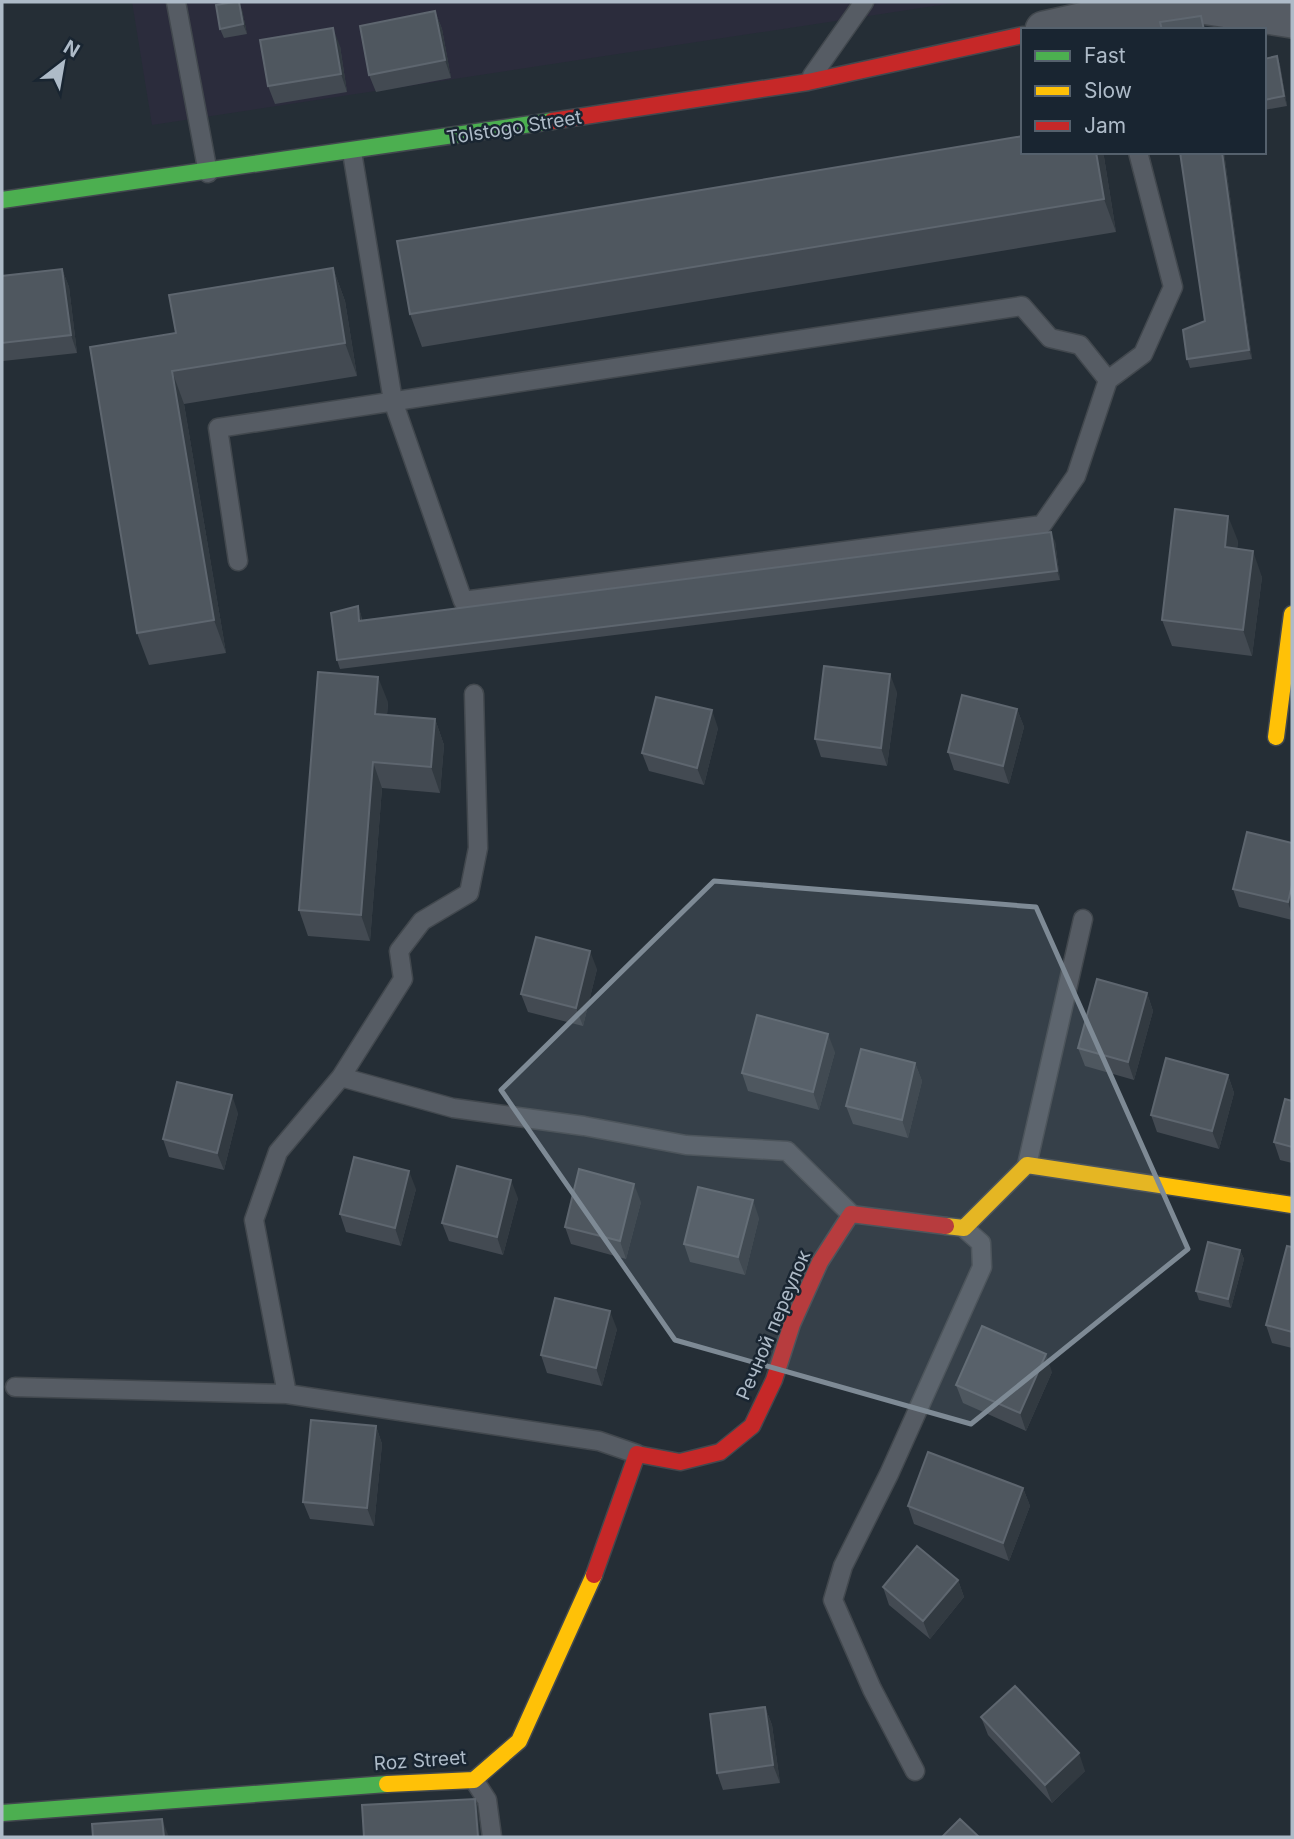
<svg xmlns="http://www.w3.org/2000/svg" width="1294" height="1839" font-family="Inter,sans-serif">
<rect width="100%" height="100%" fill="#252e36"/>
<path fill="#2b2c3c" d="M132 2H960L152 125Z"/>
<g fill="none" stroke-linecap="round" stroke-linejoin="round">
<g stroke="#42484e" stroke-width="21">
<path id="lane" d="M176 2 208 173
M812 76 864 2
M352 152 393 401 463 601 1042 525 1076 476 1108 380
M238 561 218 428 1022 306 1050 338 1080 345 1108 380 1143 354 1173 287 1138 152
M341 1077 453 1108 584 1126 686 1145 787 1151 851 1214
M1027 1165 1083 919
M15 1387 287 1394 599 1441 637 1454
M287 1394 254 1220 278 1152 341 1077 403 979 399 951 422 921 469 893 478 848 474 694
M915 1771 872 1689 833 1600 843 1566 889 1474 982 1267 981 1243 964 1228
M474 1780 487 1800 492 1837"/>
</g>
<g stroke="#42484e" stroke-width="40">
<path id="street" d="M1044 30 1103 17 1196 4 1292 19"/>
</g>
<g stroke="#42484e" stroke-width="19">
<path id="fast" d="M2 200 552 121
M2 1813 387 1784"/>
</g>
<g stroke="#42484e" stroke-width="19">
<path id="slow" d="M1276 737 1292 614
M946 1226 964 1228 1027 1165 1292 1205
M387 1784 474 1780 519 1741 594 1575"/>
</g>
<g stroke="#42484e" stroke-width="19">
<path id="jam" d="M552 121 808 82 1023 35
M594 1575 637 1454 680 1462 720 1452 752 1426 774 1380 792 1324 820 1262 851 1214 946 1226"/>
</g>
<use href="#lane" stroke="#565c64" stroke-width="18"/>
<use href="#street" stroke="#565c64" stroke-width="37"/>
<use href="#fast" stroke="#4caf50" stroke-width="16"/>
<use href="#slow" stroke="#ffc107" stroke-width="16"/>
<use href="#jam" stroke="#c62828" stroke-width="16"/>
</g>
<path fill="#434a52" d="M242 10 247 34 224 38 220 29Z
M435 11 442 29 451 78 376 92 369 75Z
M340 46 347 92 275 104 268 86Z
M1277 56 1280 65 1287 106 1264 110V59Z
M1023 152H1102L1104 157 1116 232 422 347 410 314Z
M1180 152H1224L1252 359 1190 368 1187 359 1205 321Z
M333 268 345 301 357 376 184 404 226 653 149 665 137 633 176 333Z
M62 269 69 287 77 353 3 361 2 358V276Z
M1055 541 1060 580 340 669 337 660 358 606 361 615 362 620Z
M1238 541 1237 549 1262 577 1252 656 1172 646 1162 620Z
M897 692 887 766 821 757 815 739Z
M388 702 387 715 435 719 444 745 440 793 382 788 370 941 308 936 299 910Z
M1017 709 1024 727 1009 784 954 770 948 752Z
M718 728 704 785 649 771 642 753Z
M1292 843V920L1239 907 1233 889Z
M597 969 583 1026 528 1012 521 994Z
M1147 993 1153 1011 1134 1080 1085 1066 1078 1048Z
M835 1052 819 1110 748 1091 742 1073Z
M915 1063 922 1081 908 1138 853 1124 846 1106Z
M1228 1075 1234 1093 1219 1149 1157 1132 1151 1115Z
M1292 1101V1163L1280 1160 1274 1142Z
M238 1113 224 1170 169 1157 163 1139Z
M416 1189 401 1246 346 1232 340 1214Z
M518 1198 503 1255 449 1241 442 1223Z
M641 1202 626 1259 571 1244 565 1227Z
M759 1218 745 1275 690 1262 684 1244Z
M1292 1247V1348L1272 1343 1266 1325Z
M1240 1250 1244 1259 1231 1308 1199 1300 1196 1291Z
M617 1329 602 1386 547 1373 541 1355Z
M1052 1372 1026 1431 963 1403 956 1385Z
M376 1426 382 1444 374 1526 310 1519 303 1502Z
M1023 1488 1030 1506 1009 1561 914 1524 908 1506Z
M958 1580 964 1597 930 1639 889 1605 883 1587Z
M765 1707 772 1725 780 1783 723 1790 717 1773Z
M981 1717 1085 1771 1052 1803 988 1735Z"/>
<path fill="#323a41" d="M239 2 242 10 247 34 243 24Z
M435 11 442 29 451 78 445 60Z
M333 28 340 46 347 92 341 74Z
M1277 56 1280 65 1287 106 1284 96Z
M1096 152H1102L1104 157 1116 232 1104 199Z
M1222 152H1224L1252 359 1249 350Z
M333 268 345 301 357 376 345 343Z
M62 269 69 287 77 353 71 335Z
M172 371 184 404 226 653 214 620Z
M1228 516 1238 541 1234 573 1225 547Z
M1051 532 1055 541 1060 580 1057 571Z
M1253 551 1262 577 1252 656 1243 630Z
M358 606 361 615 362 630 359 621Z
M890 674 897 692 887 766 881 748Z
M378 677 388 702 385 740 375 714Z
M1017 709 1024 727 1009 784 1003 766Z
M712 710 718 728 704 785 697 768Z
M435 719 444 745 440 793 431 767Z
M373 762 382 788 370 941 361 915Z
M1292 885V915L1288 902Z
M590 951 597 969 583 1026 576 1008Z
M1147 993 1153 1011 1134 1080 1128 1062Z
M828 1034 835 1052 819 1110 813 1092Z
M915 1063 922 1081 908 1138 902 1120Z
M1228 1075 1234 1093 1219 1149 1212 1131Z
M232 1095 238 1113 224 1170 217 1153Z
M409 1171 416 1189 401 1246 395 1228Z
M511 1180 518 1198 503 1255 497 1237Z
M634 1184 641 1202 626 1259 620 1241Z
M753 1200 759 1218 745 1275 738 1257Z
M1240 1250 1244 1259 1231 1308 1228 1299Z
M610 1311 617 1329 602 1386 596 1368Z
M1046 1354 1052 1372 1026 1431 1020 1413Z
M376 1426 382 1444 374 1526 367 1508Z
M1023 1488 1030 1506 1009 1561 1003 1543Z
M958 1580 964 1597 930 1639 923 1621Z
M765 1707 772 1725 780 1783 773 1765Z
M1079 1753 1085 1771 1052 1803 1045 1785Z
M475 1799 478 1808 480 1837H478Z
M162 1819 169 1837H164Z"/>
<path fill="#4f575f" stroke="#5e666f" stroke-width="2" d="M234 2H239L243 24 220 29 216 5Z
M435 11 445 60 369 75 360 26Z
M1201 16 1204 30H1162L1160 22Z
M333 28 341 74 268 86 260 40Z
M1277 56 1284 96 1264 100V59Z
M1023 136V152H1096L1104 199 410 314 397 241Z
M1180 152H1222L1249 350 1187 359 1183 330 1205 321Z
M333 268 345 343 172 371 214 620 137 633 90 347 176 333 169 295Z
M62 269 71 335 2 343V276Z
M1175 509 1228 516 1225 547 1253 551 1243 630 1162 620Z
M1051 532 1057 571 337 660 331 613 358 606 359 621Z
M824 666 890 674 881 748 815 739Z
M318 672 378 677 375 714 435 719 431 767 373 762 361 915 299 910Z
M962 695 1017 709 1003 766 948 752Z
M656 697 712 710 697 768 642 753Z
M1247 832 1292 843V885L1288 902 1233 889Z
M536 937 590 951 576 1008 521 994Z
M1097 979 1147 993 1128 1062 1078 1048Z
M757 1015 828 1034 813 1092 742 1073Z
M861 1049 915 1063 902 1120 846 1106Z
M1166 1058 1228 1075 1212 1131 1151 1115Z
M177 1082 232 1095 217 1153 163 1139Z
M1285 1099 1292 1101V1147L1274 1142Z
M354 1157 409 1171 395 1228 340 1214Z
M457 1166 511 1180 497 1237 442 1223Z
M579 1169 634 1184 620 1241 565 1227Z
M698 1187 753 1200 738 1257 684 1244Z
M1208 1242 1240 1250 1228 1299 1196 1291Z
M1287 1246 1292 1247V1332L1266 1325Z
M555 1298 610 1311 596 1368 541 1355Z
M982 1326 1046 1354 1020 1413 956 1385Z
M311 1420 376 1426 367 1508 303 1502Z
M928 1452 1023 1488 1003 1543 908 1506Z
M917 1546 958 1580 923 1621 883 1587Z
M1015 1686 1079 1753 1045 1785 981 1717Z
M765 1707 773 1765 717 1773 710 1714Z
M475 1799 478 1837H364L362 1805Z
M162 1819 164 1837H93L92 1824Z
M960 1819 979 1837H942Z"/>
<path fill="#7e8a95" fill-opacity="0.2" stroke="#7e8a95" stroke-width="5" stroke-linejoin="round" d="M714 881 1036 907 1188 1249 971 1424 675 1340 501 1090Z"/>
<g text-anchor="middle" stroke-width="5" stroke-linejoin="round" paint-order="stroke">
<g font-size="19" fill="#aebbc8" stroke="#192531">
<text transform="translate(514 127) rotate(-9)" y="7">Tolstogo Street</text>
<text transform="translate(773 1325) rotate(-67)" y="7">Речной переулок</text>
<text transform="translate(420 1760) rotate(-4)" y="7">Roz Street</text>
</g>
</g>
<rect width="1294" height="1839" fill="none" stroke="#aebbc8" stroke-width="7"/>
<rect x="1021" y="28" width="245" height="126" fill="#192531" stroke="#55616d" stroke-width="2"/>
<rect x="1035" y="51" width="35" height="10" fill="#4caf50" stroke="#55616d" stroke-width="2"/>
<text x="1084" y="63" font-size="21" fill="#aebbc8">Fast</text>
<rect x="1035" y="86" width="35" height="10" fill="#ffc107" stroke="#55616d" stroke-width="2"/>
<text x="1084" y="98" font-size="21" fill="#aebbc8">Slow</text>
<rect x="1035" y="121" width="35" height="10" fill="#c62828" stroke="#55616d" stroke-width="2"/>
<text x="1084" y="133" font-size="21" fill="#aebbc8">Jam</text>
<g transform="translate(63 63) rotate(31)" stroke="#192531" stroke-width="5" paint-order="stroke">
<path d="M0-5L12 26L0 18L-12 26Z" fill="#aebbc8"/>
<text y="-10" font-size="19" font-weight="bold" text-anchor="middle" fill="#aebbc8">N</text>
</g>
</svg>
